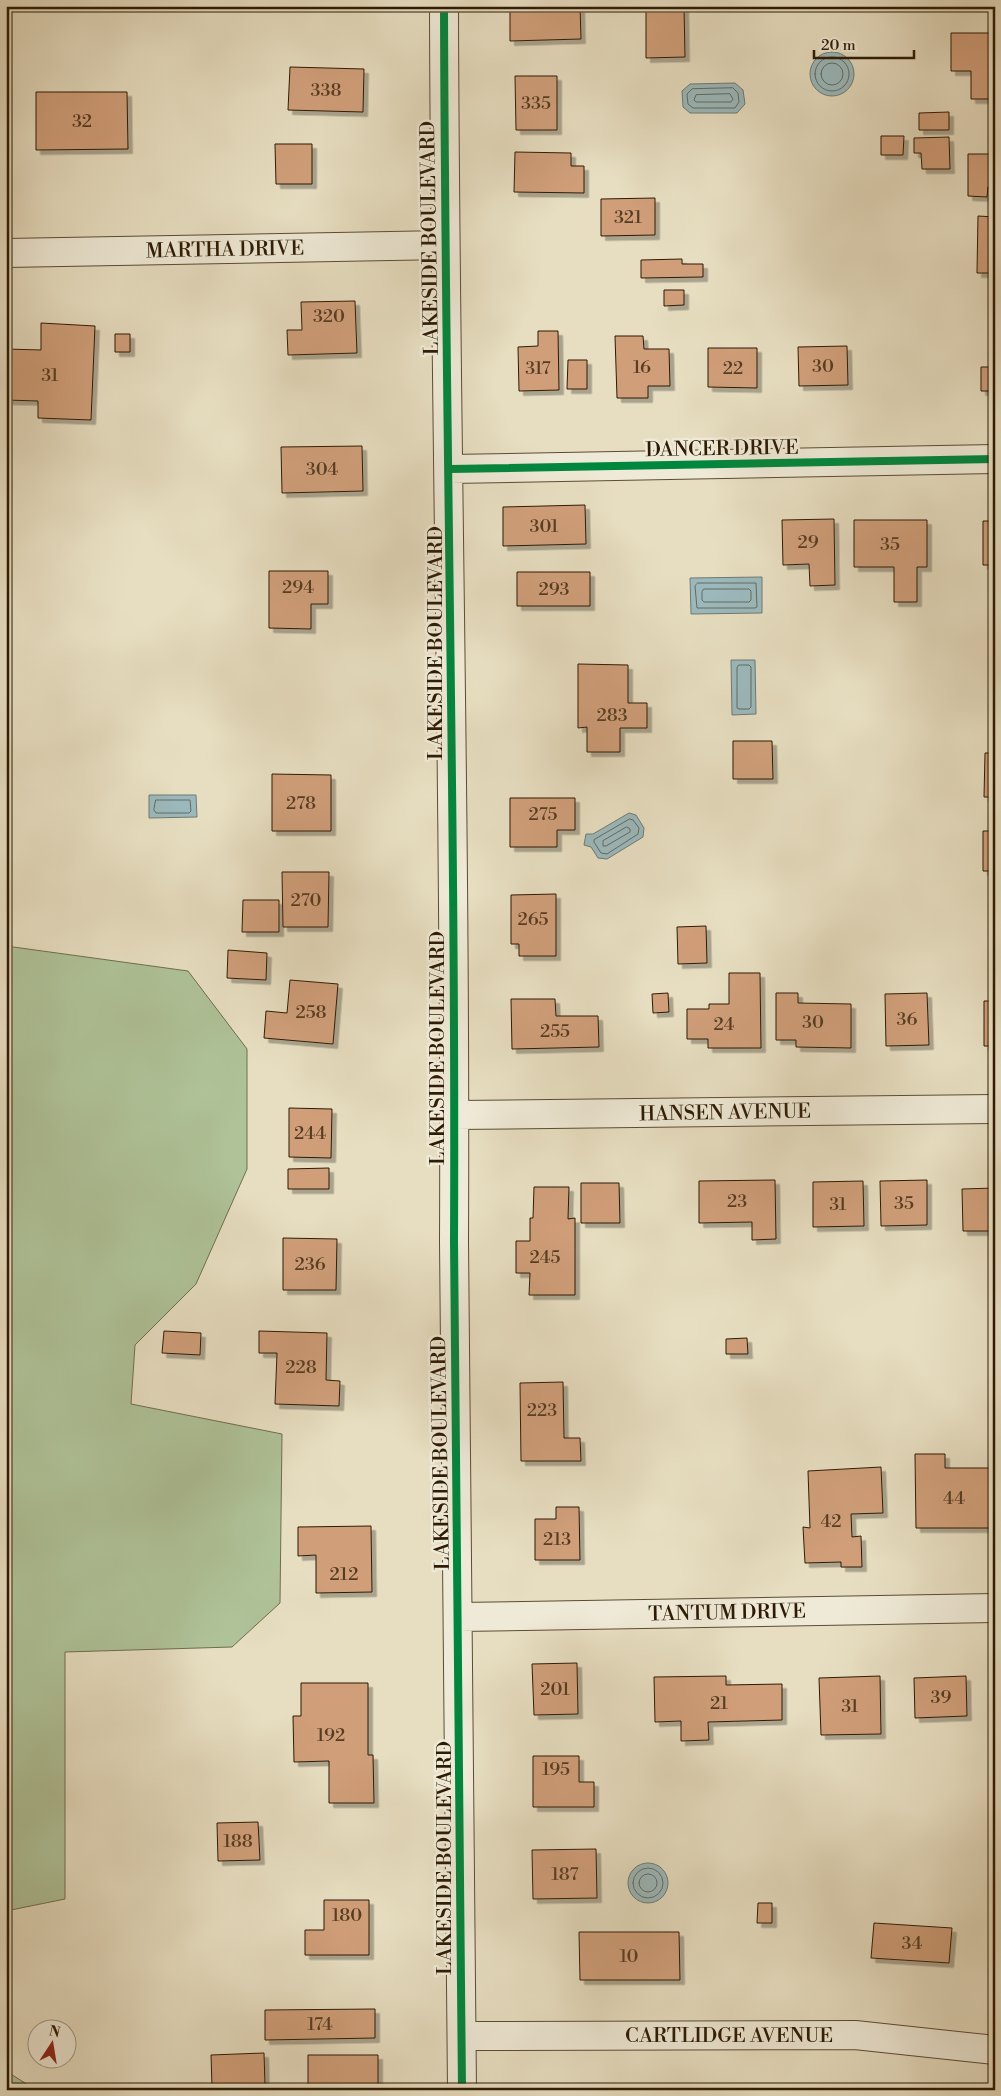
<svg xmlns="http://www.w3.org/2000/svg" width="1001" height="2096" font-family="'Libre Bodoni',serif">
<defs>
<filter id="shadow"><feDropShadow dx="4.5" dy="4.5" stdDeviation="0" flood-color="#0004"/></filter>
</defs>
<rect width="100%" height="100%" fill="#e7dec1"/>
<filter id="stains"><feTurbulence type="fractalNoise" baseFrequency=".004" numOctaves="4"/><feColorMatrix values="0 0 0 0 .2 0 0 0 0 .09 0 0 0 0 .02 0 0 0 .5 -.17"/></filter>
<radialGradient id="worn" r=".72"><stop offset=".6" stop-color="#630" stop-opacity="0"/><stop offset="1" stop-color="#630" stop-opacity=".3"/></radialGradient>
<path fill="#afc298" stroke="#6e6e4e" d="M6 946 188 971 247 1049V1169L196 1284 135 1345 131 1404 282 1434 280 1603 232 1647 65 1652V1899L6 1911Z
M6 2071 36 2090H6Z"/>
<path fill="#9bb9bd" stroke="#6f7a73" d="M810 74a22 22 0 1 1 44 0a22 22 0 1 1-44 0Z
M735 83 743 90 745 104 737 113H690L683 107 682 91 690 84Z
M762 577V613L691 614 690 578Z
M731 660H755L756 714 732 715Z
M149 795H196L197 817 149 818Z
M629 813 636 815 644 828 643 837 607 859 598 858 591 847 584 845 586 834H593Z
M628 1883a20 20 0 1 1 40 0a20 20 0 1 1-40 0Z"/>
<g fill="none" stroke-linecap="round" stroke-linejoin="round">
<path stroke="#646a60" stroke-width="1" d="M815 74a17 17 0 1 1 34 0a17 17 0 1 1-34 0Z
M821 74a11 11 0 1 1 22 0a11 11 0 1 1-22 0Z
M733 88 738 93 739 102 735 108H693L688 104 687 94 692 89Z
M730 94 733 99 731 102H696L694 100 696 95Z
M698 583H756L757 607 755 608H697L695 586Z
M704 589H749L751 591V600L749 602H704L702 600V592Z
M739 665H749L751 667V707L749 709H739L737 708V668Z
M156 800H190L191 811 189 813H156L154 810Z
M630 819 633 820 639 828 638 834 607 854 601 853 594 842V840Z
M627 827 630 829V832L606 846H603V841Z
M633 1883a15 15 0 1 1 30 0a15 15 0 1 1-30 0Z
M639 1883a9 9 0 1 1 18 0a9 9 0 1 1-18 0Z"/>
</g>
<path fill="#d09f7a" stroke="#2d1b04" filter="url(#shadow)" d="M510 6H580L581 39 510 41Z
M646 6H684L685 57 646 58Z
M951 33H995V99H971V71H951Z
M290 67 364 69 363 112 288 110Z
M515 76H557V130H516Z
M36 92H127L128 149 36 150Z
M949 112V130H919V113Z
M881 136H904L903 155H881Z
M949 137 950 169H922L921 153H914V138Z
M275 144H312V184H276Z
M515 152 571 153V166H584V193L514 192Z
M968 154H995V187H988L987 197 968 196Z
M655 198V235L601 236V199Z
M978 216 995 217V273H977Z
M682 259V264H703V277L641 278V260Z
M664 290H684V305L664 306Z
M992 296H995V314H993Z
M355 301 357 353 288 355 287 330H302L301 302Z
M41 323 95 326 91 420 38 418V401L6 400V349L41 350Z
M538 331H558L559 390 519 391 518 347 538 346Z
M115 334H130V352H115Z
M615 336H643L644 349H669L670 386H648V398H617Z
M847 346 848 385 799 386 798 347Z
M708 348H757V388L708 387Z
M991 355H995V391H981V367H991Z
M568 360H587V389H567Z
M362 446 363 491 282 493 281 447Z
M585 505 586 544 503 546V507Z
M834 519 835 585 810 586 809 564 783 565 782 520Z
M854 520H927V567H917V602H894V567H854Z
M983 521H995V565H983Z
M269 571H328V604H311V629L269 628Z
M517 572H590V606H517Z
M994 593H995V643H994Z
M578 664 628 665V703H647V728H620V752H587V727L578 728Z
M733 741H772L773 779H733Z
M985 753H995V797H984Z
M272 774 331 775V831H272Z
M510 798H575V830H557V847H510Z
M983 831H995V871H983Z
M282 872H329L328 927H283Z
M556 894V956H519V944H511V895Z
M243 900H279V932H242Z
M706 926 707 963 678 964 677 927Z
M228 950 267 953 266 980 227 978Z
M729 973H760L761 1048H708V1039H687V1009H709V1004H729Z
M290 980 338 984 333 1044 264 1038 266 1011 287 1013Z
M668 993 669 1012 653 1013 652 994Z
M776 993H798V1003L851 1004V1048L796 1047V1040H776Z
M927 993 929 1045 886 1046 885 994Z
M511 999H555L556 1016H598L599 1047 512 1049Z
M984 1001H995V1046H984Z
M289 1108 332 1109 331 1158 289 1157Z
M329 1168V1189H288V1169Z
M775 1180 776 1239 752 1240V1222L699 1223V1181Z
M927 1180V1225L881 1226 880 1181Z
M863 1181 864 1226 813 1227V1182Z
M581 1183H619L620 1223H581Z
M534 1187H569L568 1219 575 1218V1295H529L530 1273H516V1241H530V1218H533Z
M995 1188V1231H963L962 1189Z
M283 1238 337 1239 336 1290H283Z
M164 1331 201 1333 200 1355 162 1353Z
M259 1331 327 1333 326 1380 340 1381 339 1406 275 1404 277 1353H259Z
M747 1338 748 1354H726V1339Z
M563 1382 564 1438H580L581 1461H521L520 1383Z
M915 1454H945V1468H991L992 1528H916Z
M881 1467 883 1513 851 1514 852 1537 861 1536 862 1567H841V1562L805 1563 803 1527 810 1528 808 1471Z
M556 1507H579L580 1560H535V1519H556Z
M371 1526 372 1592 316 1593V1555L298 1556V1527Z
M577 1663 578 1714 534 1715 532 1664Z
M726 1676V1685L782 1684V1720L708 1722 709 1740 681 1741V1721L655 1722 654 1677Z
M880 1676 881 1734 821 1735 819 1678Z
M966 1676 967 1716 915 1718 914 1678Z
M995 1677V1743H994L992 1678Z
M301 1683H368V1755H373L374 1803H329V1761L294 1762 293 1716H301Z
M533 1756H579V1782H594V1807H533Z
M990 1794H995V1813L991 1814Z
M258 1822 260 1860 218 1861 217 1823Z
M596 1849 597 1898 533 1899 532 1850Z
M324 1900H369V1955H305V1930H324Z
M758 1903H772V1923H757Z
M874 1923 952 1928 949 1963 871 1958Z
M579 1932H679L680 1980H580Z
M375 2009V2038L265 2040V2010Z
M264 2053 265 2085 212 2087 211 2055Z
M308 2055H378V2090H308Z"/>
<g fill="none" stroke-linecap="round" stroke-linejoin="round">
<g stroke="#5c4c33" stroke-width="30">
<path id="street" d="M444 6C445 418 456 830 454 1242L462 2090
M6 253 445 245
M450 469 995 459
M455 1115 995 1109
M459 1617 995 1608
M462 2036 855 2035 995 2050"/>
</g>
<use href="#street" stroke="#efead7" stroke-width="28"/>
<g stroke="#efead7" stroke-width="11">
<path id="cycleway" d="M444 6C445 418 456 830 454 1242L462 2090
M450 469 995 459"/>
</g>
<use href="#cycleway" stroke="#00873e" stroke-width="8"/>
</g>
<g text-anchor="middle" stroke-width="5" stroke-linejoin="round" paint-order="stroke">
<g font-size="18" fill="#563c22">
<text x="326" y="96">338</text>
<text x="536" y="109">335</text>
<text x="82" y="127">32</text>
<text x="628" y="223">321</text>
<text x="329" y="322">320</text>
<text x="823" y="372">30</text>
<text x="642" y="373">16</text>
<text x="538" y="374">317</text>
<text x="733" y="374">22</text>
<text x="50" y="381">31</text>
<text x="322" y="475">304</text>
<text x="544" y="532">301</text>
<text x="808" y="548">29</text>
<text x="890" y="550">35</text>
<text x="298" y="593">294</text>
<text x="554" y="595">293</text>
<text x="612" y="721">283</text>
<text x="301" y="809">278</text>
<text x="543" y="820">275</text>
<text x="306" y="906">270</text>
<text x="533" y="925">265</text>
<text x="311" y="1018">258</text>
<text x="907" y="1025">36</text>
<text x="813" y="1028">30</text>
<text x="724" y="1030">24</text>
<text x="555" y="1037">255</text>
<text x="310" y="1139">244</text>
<text x="737" y="1207">23</text>
<text x="904" y="1209">35</text>
<text x="838" y="1210">31</text>
<text x="545" y="1263">245</text>
<text x="310" y="1270">236</text>
<text x="301" y="1373">228</text>
<text x="542" y="1416">223</text>
<text x="954" y="1504">44</text>
<text x="831" y="1527">42</text>
<text x="557" y="1545">213</text>
<text x="344" y="1580">212</text>
<text x="555" y="1695">201</text>
<text x="941" y="1703">39</text>
<text x="719" y="1709">21</text>
<text x="850" y="1712">31</text>
<text x="331" y="1741">192</text>
<text x="556" y="1775">195</text>
<text x="238" y="1847">188</text>
<text x="565" y="1880">187</text>
<text x="347" y="1921">180</text>
<text x="912" y="1949">34</text>
<text x="629" y="1962">10</text>
<text x="320" y="2030">174</text>
</g>
<g font-size="20" fill="#2d1b04" stroke="#efead7">
<text transform="translate(429 238) rotate(-91)" y="7">LAKESIDE BOULEVARD</text>
<text transform="translate(225 249) rotate(-1)" y="7">MARTHA DRIVE</text>
<text transform="translate(722 448) rotate(-1)" y="7">DANCER DRIVE</text>
<text transform="translate(435 643) rotate(-90)" y="7">LAKESIDE BOULEVARD</text>
<text transform="translate(437 1048) rotate(-90)" y="7">LAKESIDE BOULEVARD</text>
<text transform="translate(725 1112) rotate(-1)" y="7">HANSEN AVENUE</text>
<text transform="translate(440 1453) rotate(-91)" y="7">LAKESIDE BOULEVARD</text>
<text transform="translate(727 1612) rotate(-1)" y="7">TANTUM DRIVE</text>
<text transform="translate(444 1858) rotate(-90)" y="7">LAKESIDE BOULEVARD</text>
<text x="729" y="2042">CARTLIDGE AVENUE</text>
</g>
</g>
<rect width="1001" height="2096" fill="none" stroke="#e7dec1" stroke-width="25"/>
<rect x="8" y="8" width="986" height="2081" fill="none" stroke="#2d1b04" stroke-width="2.5"/>
<rect x="12" y="12" width="976" height="2071" fill="none" stroke="#2d1b04"/>
<g transform="translate(52 2044) rotate(12)"><circle r="24" fill="#efead7" stroke="#a19783"/>
<path d="M0-4L9 19L0 12L-9 19Z" fill="#8f2418"/>
<text y="-8" font-size="14" font-weight="bold" text-anchor="middle" fill="#2d1b04">N</text>
</g>
<path d="M814 50v8h100v-8" fill="none" stroke="#2d1b04" stroke-width="2.5"/>
<text x="821" y="50" font-size="15" fill="#2d1b04" stroke="#efead7" stroke-width="4" paint-order="stroke">20 m</text>
<rect width="100%" height="100%" filter="url(#stains)"/>
<rect width="100%" height="100%" fill="url(#worn)"/>
</svg>
